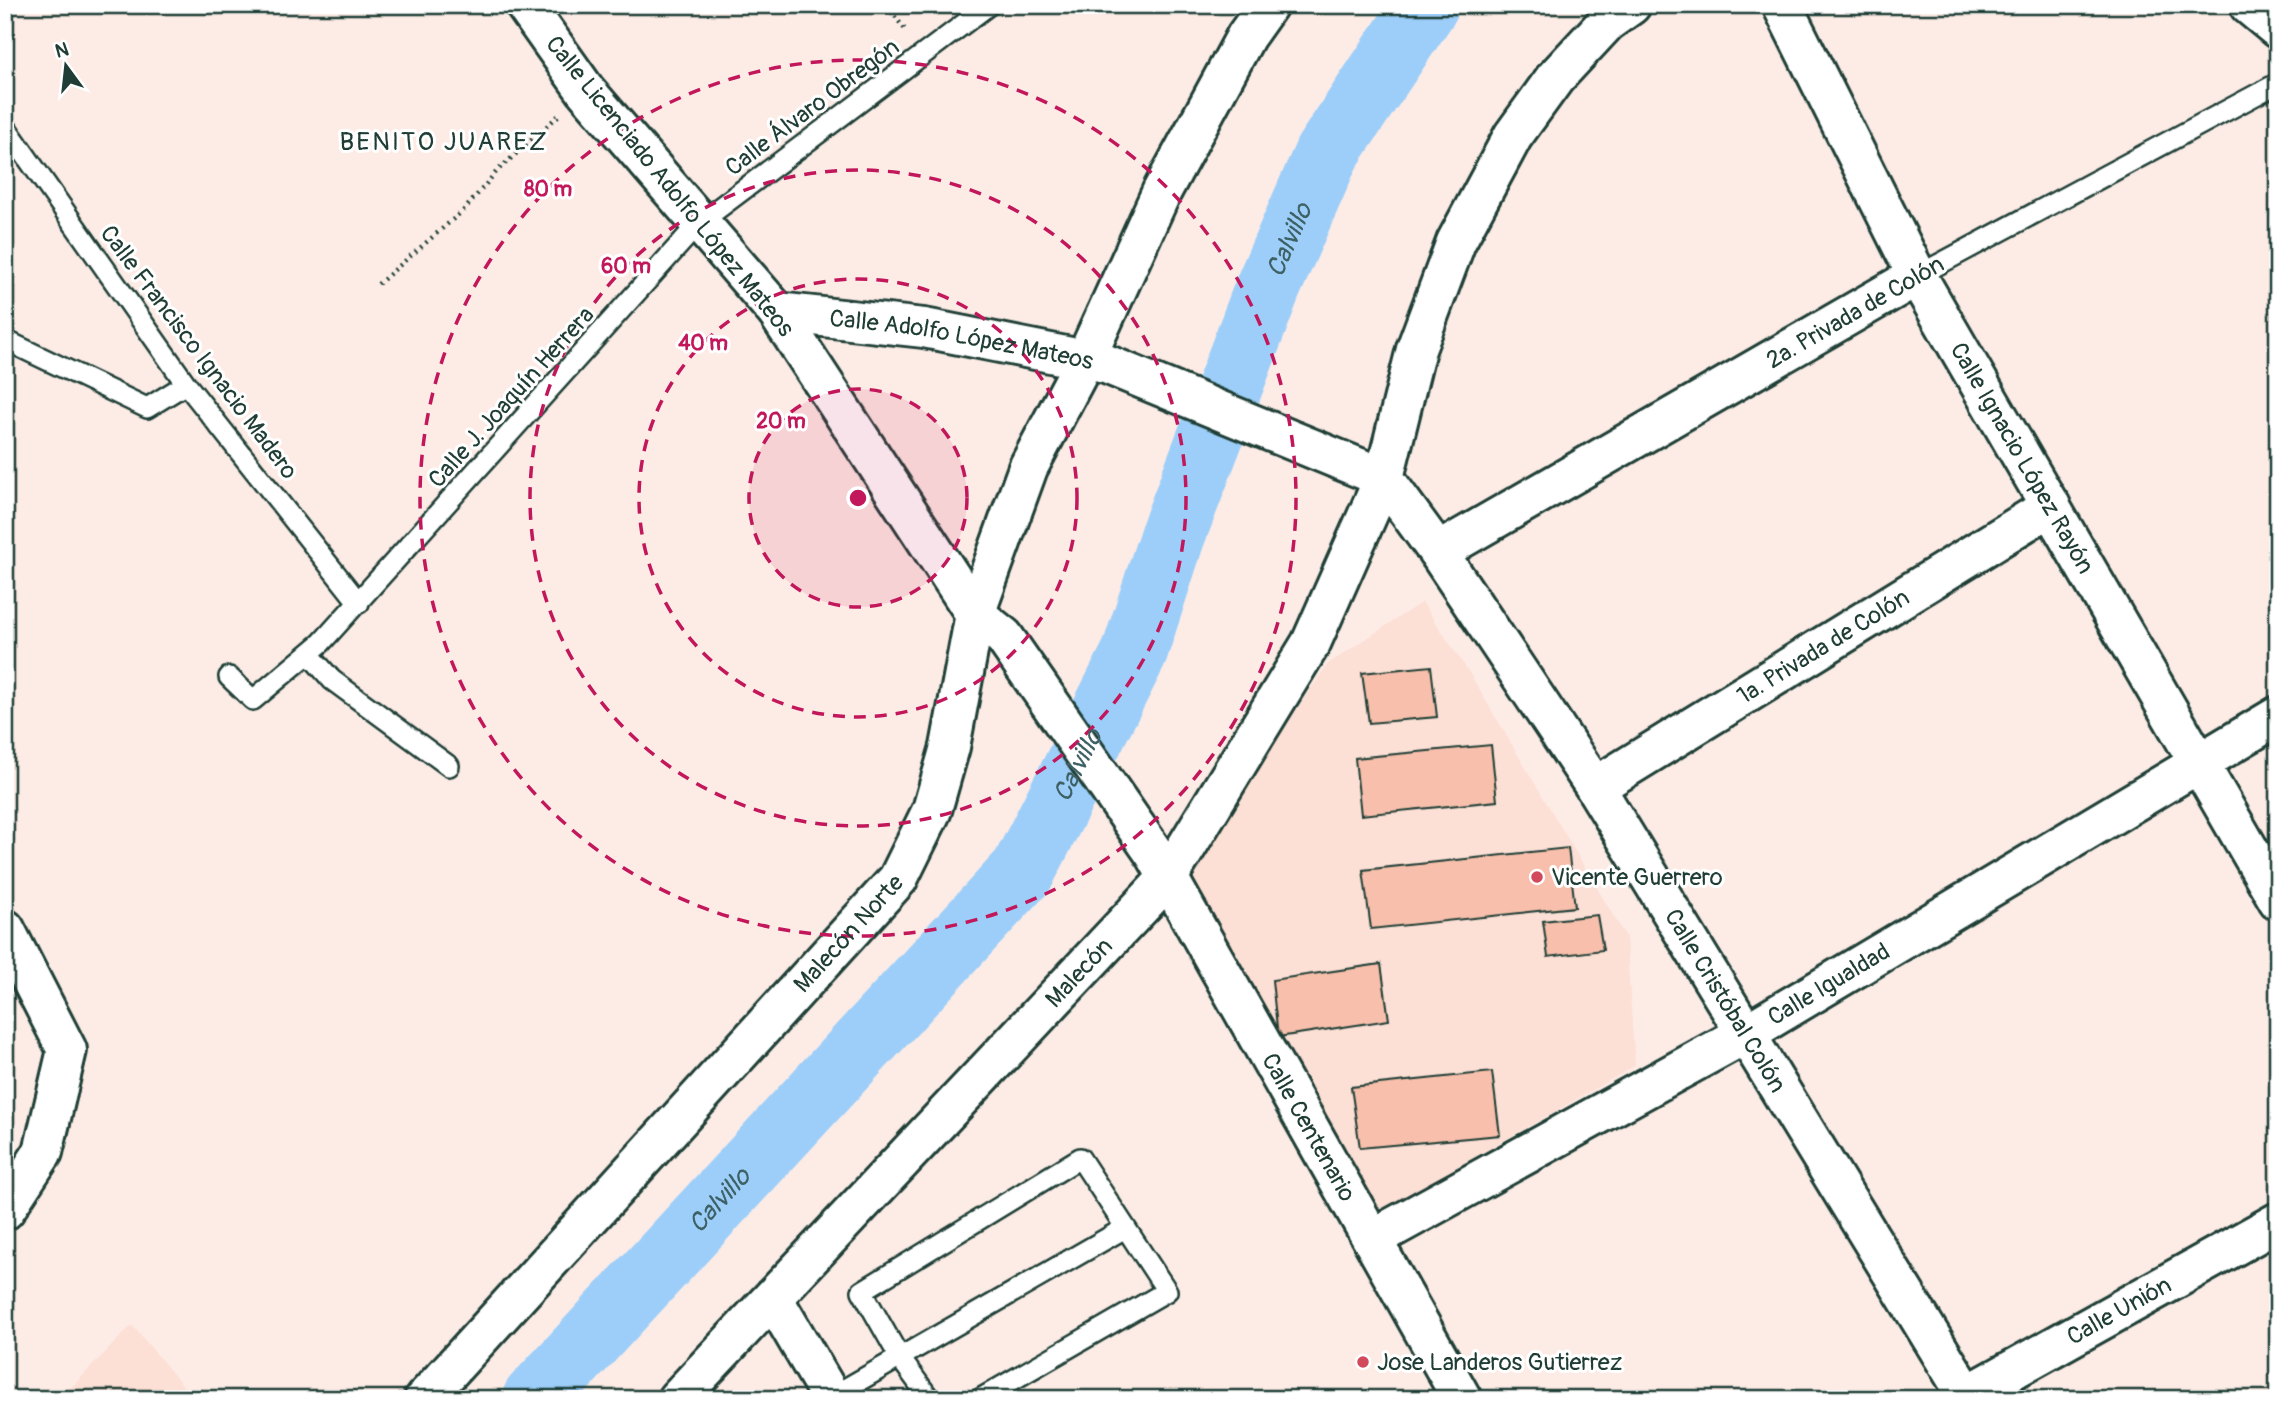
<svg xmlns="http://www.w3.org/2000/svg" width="2283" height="1404" font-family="Pangolin,sans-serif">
<rect width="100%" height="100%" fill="#fdece6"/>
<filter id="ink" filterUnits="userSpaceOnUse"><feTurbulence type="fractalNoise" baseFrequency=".0143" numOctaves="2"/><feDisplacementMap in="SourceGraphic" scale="14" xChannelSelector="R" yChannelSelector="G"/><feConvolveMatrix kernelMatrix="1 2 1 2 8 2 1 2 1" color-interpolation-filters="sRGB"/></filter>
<g filter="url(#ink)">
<path fill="#fcdfd5" d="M1422 602 1470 674 1626 937 1635 1066 1372 1215 1186 890 1277 737 1328 664Z
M132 1325 194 1399H60Z"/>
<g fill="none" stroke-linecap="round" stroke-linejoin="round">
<path stroke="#9ccef9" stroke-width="66" id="s1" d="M535 1399 1023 871 1134 654 1172 537 1268 287 1327 153 1426 5"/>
</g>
<path fill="#f8c0ac" stroke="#1f3d34" stroke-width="2" d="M1431 666 1437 717 1369 723 1362 673Z
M1491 745 1497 801 1361 815 1355 758Z
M1568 848 1575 907 1371 929 1363 870Z
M1597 915 1603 950 1548 957 1543 921Z
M1381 964 1389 1020 1278 1037 1272 980Z
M1492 1072 1500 1135 1360 1148 1351 1087Z"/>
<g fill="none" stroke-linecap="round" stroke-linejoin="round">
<g stroke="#1f3d34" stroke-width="24">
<path id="lane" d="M5 126 186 384 359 603
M1917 276 2278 83
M5 340 147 408 186 384
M309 654 332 680 449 766
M229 677 253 700 321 643 699 223 989 5
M831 1397 1125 1228
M930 1399 900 1358 862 1291 1080 1158 1167 1291 980 1399"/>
</g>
<g stroke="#1f3d34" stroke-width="44">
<g id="street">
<path d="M2249 5 2278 29"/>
<path id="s2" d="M777 312 975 614 1004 637 1156 856 1462 1399"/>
<path d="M1438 552 1917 276"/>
<path id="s3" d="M1595 787 2051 506"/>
<path d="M5 929 67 1050 43 1152 5 1210"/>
<path id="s4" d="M1372 1239 1745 1034 2278 716"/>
<path d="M773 1298 832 1399"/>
<path id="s5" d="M424 1399 898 879 932 810 950 747 975 614 1028 468 1085 360 1162 191 1246 36 1268 5"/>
<path id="s6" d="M677 1399 1167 879 1311 643 1384 478 1416 349 1456 242 1513 136 1555 78 1607 22 1631 5"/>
<path id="s7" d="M1960 1399 2278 1222"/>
</g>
</g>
<g stroke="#1f3d34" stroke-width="44">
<g id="secondary">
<path id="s8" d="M525 5 586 91 777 312 924 328 1106 364 1384 478 1438 552 1595 787 1969 1399"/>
<path id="s9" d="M1782 5 1917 276 2278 900"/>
</g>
</g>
<path stroke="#1f3d34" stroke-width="4.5" stroke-dasharray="2 5" stroke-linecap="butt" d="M886 5 907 32
M378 284 465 209 497 171 559 115"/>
<use href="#lane" stroke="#fff" stroke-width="19"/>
<use href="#street" stroke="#fff" stroke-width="38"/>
<use href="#secondary" stroke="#fff" stroke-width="38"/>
</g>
</g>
<circle cx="858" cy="498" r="109" fill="#c2185b" fill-opacity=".12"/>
<g fill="none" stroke="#c2185b" stroke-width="3.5" stroke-dasharray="12 9">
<circle cx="858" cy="498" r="109"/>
<circle cx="858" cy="498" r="219"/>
<circle cx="858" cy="498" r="328"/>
<circle cx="858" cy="498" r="438"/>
</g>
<g fill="#d1495b" stroke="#fff" stroke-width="2.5">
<circle cx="1537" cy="877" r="7"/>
<circle cx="1363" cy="1362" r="7"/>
</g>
<g text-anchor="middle" stroke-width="6" stroke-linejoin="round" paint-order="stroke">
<g font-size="24" fill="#1f3d34" stroke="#fff">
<text transform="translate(812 107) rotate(-37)" y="8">Calle Álvaro Obregón</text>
<text transform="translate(670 186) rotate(51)" y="8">Calle Licenciado Adolfo López Mateos</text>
<text transform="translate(1855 312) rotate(-30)" y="8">2a. Privada de Colón</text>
<text dy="8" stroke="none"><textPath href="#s8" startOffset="584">Calle Adolfo López Mateos</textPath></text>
<text transform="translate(199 352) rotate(53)" y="8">Calle Francisco Ignacio Madero</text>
<text transform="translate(511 397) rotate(-48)" y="8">Calle J. Joaquín Herrera</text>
<text dy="8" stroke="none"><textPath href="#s9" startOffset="513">Calle Ignacio López Rayón</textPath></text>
<text dy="8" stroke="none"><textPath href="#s3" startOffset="268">1a. Privada de Colón</textPath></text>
<text dy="8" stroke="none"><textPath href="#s5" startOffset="630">Malecón Norte</textPath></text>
<text dy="8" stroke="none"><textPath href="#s6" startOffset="586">Malecón</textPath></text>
<text dy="8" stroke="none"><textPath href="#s4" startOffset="523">Calle Igualdad</textPath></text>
<text dy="8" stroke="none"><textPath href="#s8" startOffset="1656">Calle Cristóbal Colón</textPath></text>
<text dy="8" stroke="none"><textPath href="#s2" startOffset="976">Calle Centenario</textPath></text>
<text dy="8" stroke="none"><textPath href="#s7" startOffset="182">Calle Unión</textPath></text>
</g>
<g font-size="24" fill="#1f3d34" stroke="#fff" text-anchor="start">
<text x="1551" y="885">Vicente Guerrero</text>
<text x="1377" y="1370">Jose Landeros Gutierrez</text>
</g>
<g font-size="26" letter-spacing="2" fill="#1f3d34" stroke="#fff">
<text x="444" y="150">BENITO JUAREZ</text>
</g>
<g font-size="26" font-style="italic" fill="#3e6165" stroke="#fff">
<text dy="9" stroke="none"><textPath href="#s1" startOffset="1405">Calvillo</textPath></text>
<text dy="9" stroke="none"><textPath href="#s1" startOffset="838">Calvillo</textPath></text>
<text dy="9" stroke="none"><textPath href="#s1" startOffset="271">Calvillo</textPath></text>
</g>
</g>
<circle cx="858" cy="498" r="10" fill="#c2185b" stroke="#fff" stroke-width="3.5"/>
<g font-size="21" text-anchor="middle" font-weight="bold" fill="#c2185b" stroke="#fff" stroke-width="6" stroke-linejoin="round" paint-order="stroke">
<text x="548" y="196">80 m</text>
<text x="626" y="273">60 m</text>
<text x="703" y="350">40 m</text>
<text x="781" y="428">20 m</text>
</g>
<rect width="2283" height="1404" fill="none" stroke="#fff" stroke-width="28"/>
<rect x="14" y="14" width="2255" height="1376" fill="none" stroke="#1f3d34" stroke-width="2.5" filter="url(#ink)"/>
<g transform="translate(66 66) rotate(345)" stroke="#ffffff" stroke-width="5" paint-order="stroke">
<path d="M0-5L12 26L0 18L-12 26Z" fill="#1f3d34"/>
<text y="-10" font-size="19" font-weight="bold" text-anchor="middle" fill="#1f3d34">N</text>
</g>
</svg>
